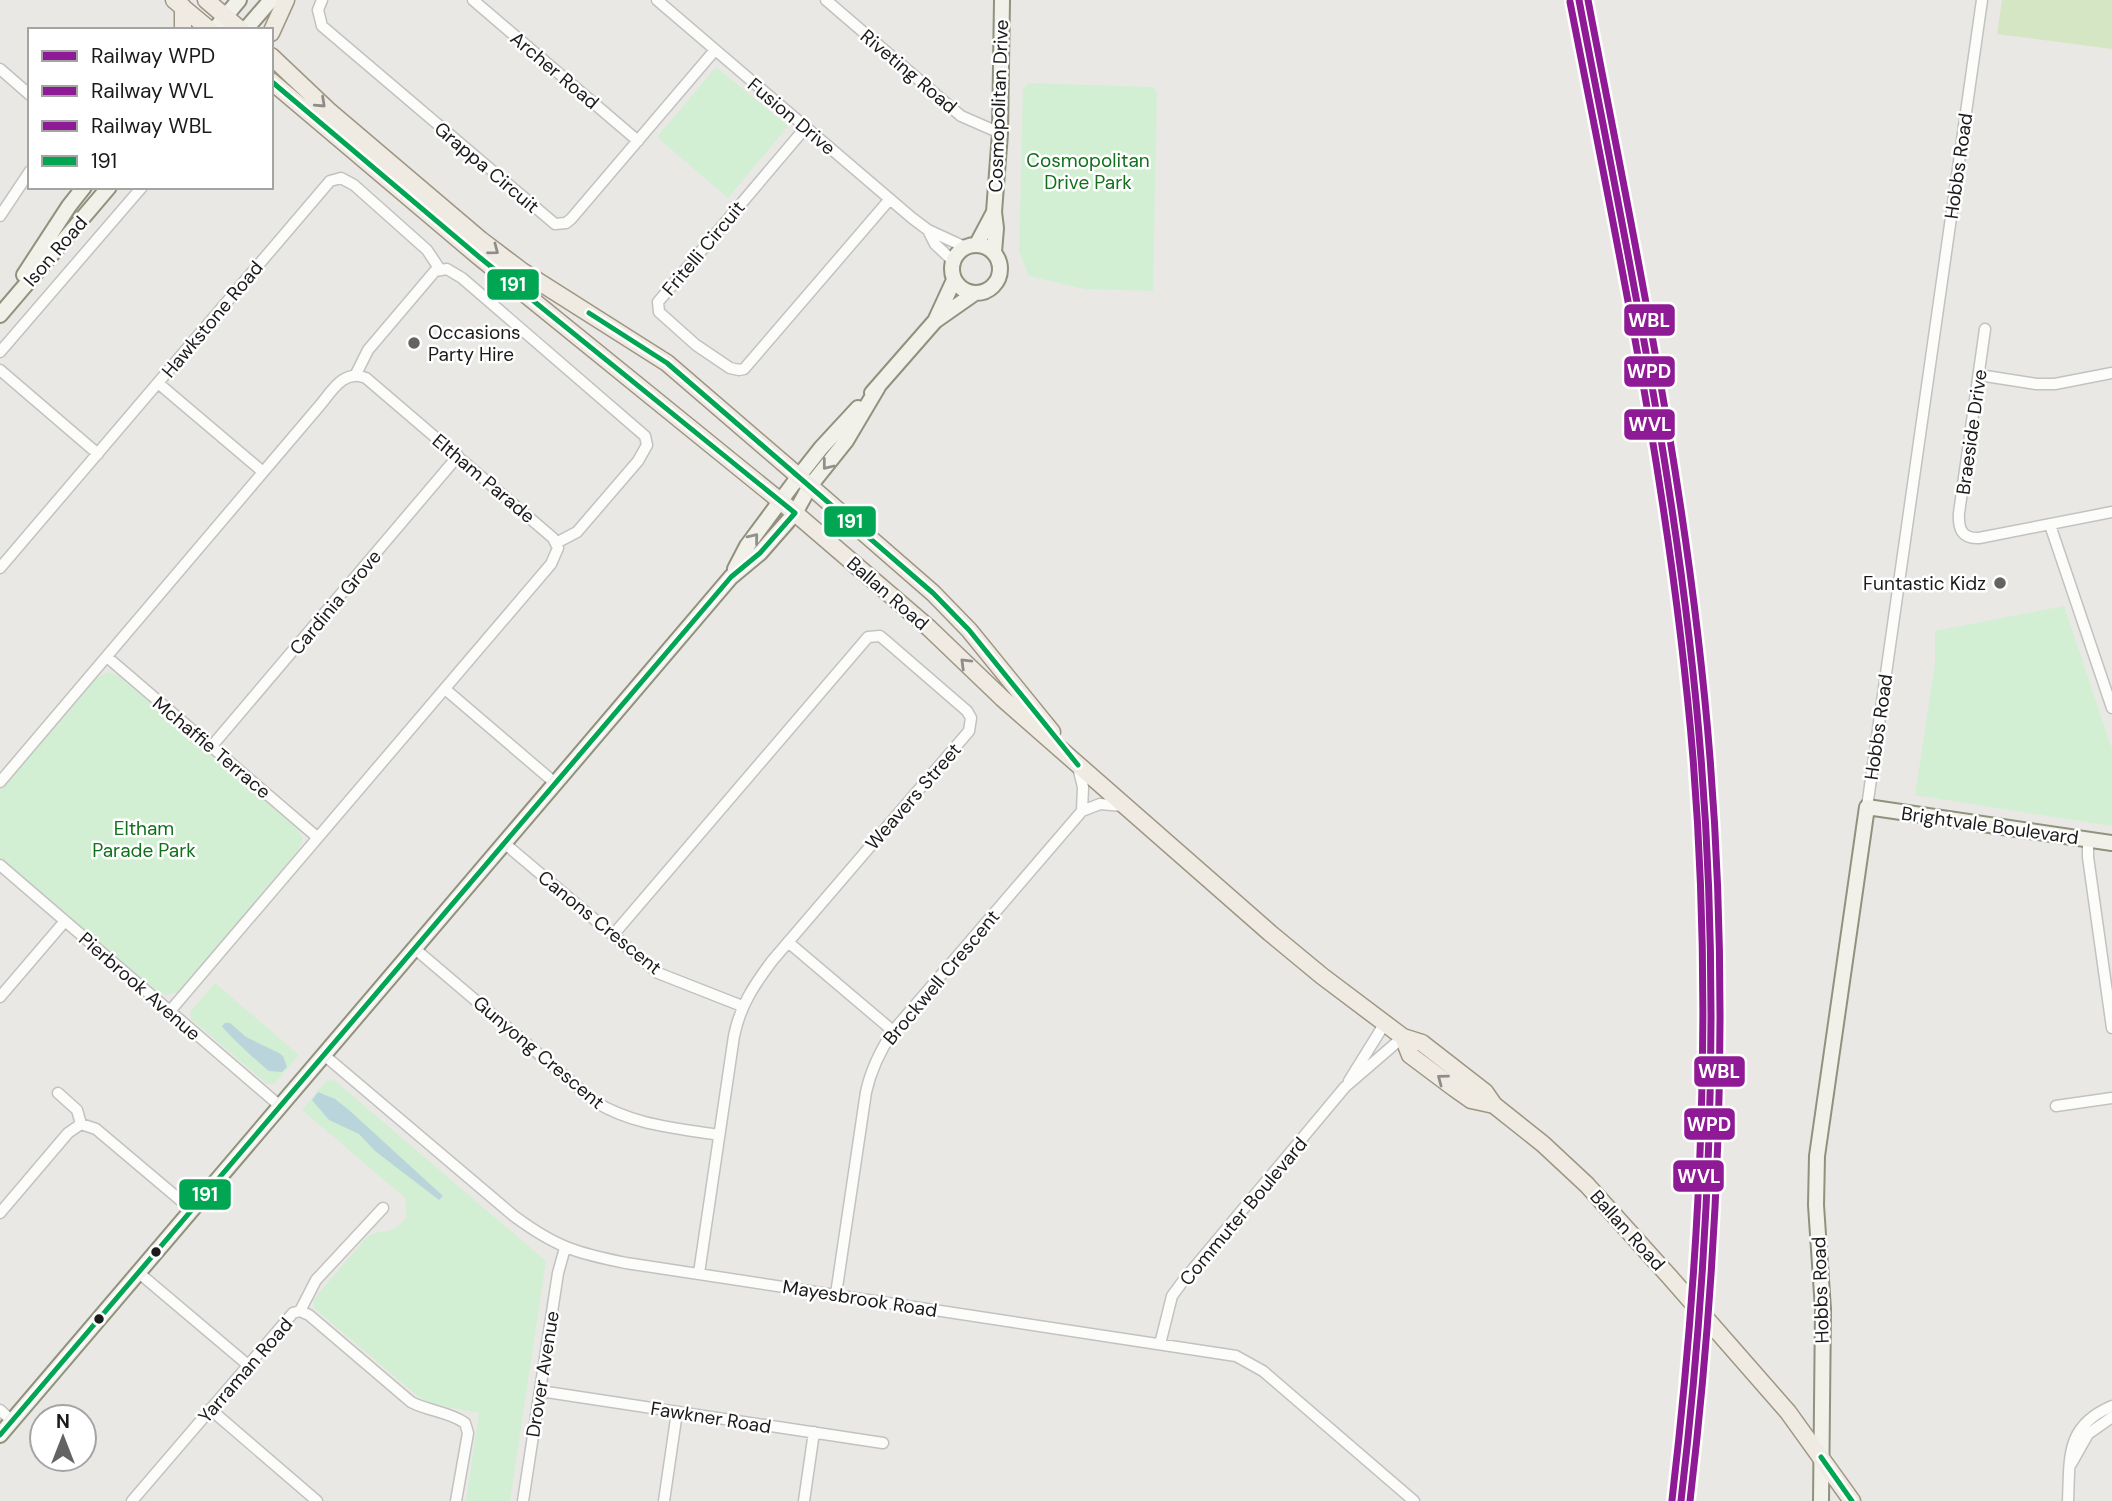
<svg xmlns="http://www.w3.org/2000/svg" width="2112" height="1501" font-family="'DM Sans',sans-serif">
<rect width="100%" height="100%" fill="#e9e8e4"/>
<path fill="#d5e6c4" d="M2002 0H2112V49L1997 34Z"/>
<path fill="#d2efd3" d="M716 67 788 126 728 198 657 137Z
M1028 83 1153 87 1157 92 1153 291 1085 289 1029 276 1019 251 1023 89Z
M2064 606 2112 749V826L1915 795 1935 664V631Z
M109 672 120 677 297 828 303 839 298 851 178 992 165 995 157 991 0 857V791L96 678Z
M215 983 299 1055 274 1084H267L191 1019 190 1012Z
M334 1080 546 1261 510 1501H466L479 1413 436 1405 420 1398 314 1308 313 1300 367 1237C385 1226 388 1239 407 1217L405 1198 302 1110 326 1081Z"/>
<path fill="#b9d4db" d="M225 1023H230L246 1037 279 1053 283 1056 287 1067 282 1072 269 1071 264 1067C258 1062 224 1031 222 1026Z
M318 1092 335 1099 349 1110 443 1196 439 1200 375 1151 359 1134 329 1120 312 1100Z"/>
<g fill="none" stroke-linecap="round" stroke-linejoin="round">
<g stroke="#c2c2c0" stroke-width="13">
<path id="street" d="M322 0 318 10 322 26 555 224 566 223 571 219 715 50
M473 0 638 141
M657 0 912 218 928 230 965 247
M826 0 961 116 1000 133
M0 69 30 95
M806 127 658 302 659 312 696 345 730 368 739 370 744 369 890 199
M0 216 30 171
M928 230 935 244 953 261
M1985 329 1959 513C1958 529 1962 539 1979 538L2112 512
M0 352 142 187
M0 370 98 454
M356 374 368 350 435 271 447 269 462 278 645 436 647 445 638 461 577 532 556 543
M1979 375 2036 384H2055L2112 373
M158 383 263 472
M2050 525 2112 708
M0 568 330 181 341 178 354 185 427 250 439 268
M107 657 317 837
M445 689 555 783
M211 747 458 456
M1078 767 1083 787 1082 811
M0 782 321 404C333 389 345 369 366 378L553 538 558 548 551 564 170 1011
M1867 807 1982 0
M2088 840V857L2112 1028
M504 843 658 973 742 1006
M0 865 280 1106
M613 935 868 637 880 636 886 641 967 711 971 718 969 731 772 961C754 985 740 1006 734 1036L699 1273
M788 942 893 1031
M414 948 594 1101C632 1125 676 1128 719 1135
M0 997 65 921
M324 1055 514 1216C556 1247 576 1253 626 1263L1236 1356 1263 1371 1414 1501
M1349 1081 1385 1023
M58 1093 77 1110 81 1124
M2056 1106 2112 1098
M0 1213 68 1133 81 1124 96 1129 192 1210
M139 1273 248 1365
M836 1294 866 1092C871 1069 880 1051 893 1031L1082 811 1100 804 1123 806
M300 1311 309 1315 411 1402C428 1411 450 1412 465 1423L468 1433 456 1501
M1160 1344 1172 1296 1183 1281 1345 1087 1403 1037
M540 1391 883 1443
M210 1409 317 1501
M0 1410 12 1421
M2071 1464 2088 1434 2112 1417
M132 1501 293 1313 300 1311 316 1280 383 1208
M523 1501 558 1273 565 1248
M664 1501 677 1412
M804 1501 814 1432
M2068 1501C2070 1457 2065 1426 2112 1406"/>
</g>
<g stroke="#90927e" stroke-width="18">
<path id="secondary" d="M214 30 239 0
M245 30 271 0
M977 244 994 212
M952 269a24 24 0 1 1 48 0a24 24 0 1 1-48 0Z
M994 252 996 228 994 212 1000 133 1002 0
M24 275 69 206 84 187
M0 315 109 187
M936 319 954 280
M872 393 935 321 975 293
M735 569 747 546 799 476 821 448 858 408
M0 1435 731 577 760 553 795 513 810 486 846 441 878 387
M1821 1501 1823 1309 1816 1205 1817 1156 1867 807 2112 843"/>
</g>
<g stroke="#9e9683" stroke-width="19">
<path id="primary" d="M174 0 210 30
M206 0 241 30
M183 7V30
M271 33 286 0
M271 56 328 110 481 240 522 271 667 363 810 486 933 593 969 630 1052 732
M271 81 478 256 795 513 929 628 1002 698 1270 933 1322 976 1403 1037 1422 1043 1485 1092 1494 1105 1543 1144 1587 1185 1668 1275 1788 1412 1852 1501
M1403 1037 1410 1055 1454 1088 1471 1100 1494 1105"/>
</g>
<use href="#street" stroke="#fcfcfb" stroke-width="10"/>
<use href="#secondary" stroke="#f1f1e9" stroke-width="14"/>
<use href="#primary" stroke="#efebe3" stroke-width="16"/>
<g stroke="#fff" stroke-width="10">
<path id="bus-1" d="M589 313 667 363 933 593 969 630 1078 765
M0 1435 731 577 760 553 795 513 478 256 271 81
M1821 1457 1852 1501"/>
</g>
<use href="#bus-1" stroke="#00a651" stroke-width="5"/>
<g stroke="#fff" stroke-width="12">
<path id="rail-1" d="M1579 0C1627 251 1681 502 1701 758 1721 1006 1710 1254 1681 1501"/>
</g>
<g stroke="#fff" stroke-width="12">
<path id="rail-2" d="M1570 2C1619 252 1672 503 1693 758 1713 1006 1701 1253 1672 1500"/>
</g>
<g stroke="#fff" stroke-width="12">
<path id="rail-3" d="M1588 0C1636 251 1690 502 1710 758 1730 1006 1719 1254 1690 1501"/>
</g>
<use href="#rail-1" stroke="#8f1a95" stroke-width="7"/>
<use href="#rail-2" stroke="#8f1a95" stroke-width="7"/>
<use href="#rail-3" stroke="#8f1a95" stroke-width="7"/>
</g>
<defs><path id="oneway-chevron" d="M-2-3.5L2.5 0L-2 3.5" fill="none" stroke-width="1.6" stroke-linecap="round" stroke-linejoin="round" transform="scale(1.75)"/></defs>
<g stroke="#908d89">
<use href="#oneway-chevron" transform="translate(321 103) rotate(43)"/>
<use href="#oneway-chevron" transform="translate(494 250) rotate(37)"/>
<use href="#oneway-chevron" transform="translate(965 663) rotate(-136)"/>
<use href="#oneway-chevron" transform="translate(1442 1079) rotate(-143)"/>
</g>
<g stroke="#91918c">
<use href="#oneway-chevron" transform="translate(827 465) rotate(128)"/>
<use href="#oneway-chevron" transform="translate(754 538) rotate(-51)"/>
</g>
<g fill="#636361" stroke="#fff" stroke-width="2.5">
<circle cx="414" cy="343" r="7"/>
<circle cx="2000" cy="583" r="7"/>
</g>
<g fill="#1b1b1b" stroke="#fff" stroke-width="2.5">
<circle cx="156" cy="1252" r="6"/>
<circle cx="99" cy="1319" r="6"/>
</g>
<g text-anchor="middle" stroke-width="5" stroke-linejoin="round" paint-order="stroke">
<g font-size="19" fill="#1b1b1b" stroke="#fff">
<text transform="translate(555 70) rotate(40)" y="7">Archer Road</text>
<text transform="translate(909 71) rotate(40)" y="7">Riveting Road</text>
<text transform="translate(998 106) rotate(-88)" y="7">Cosmopolitan Drive</text>
<text transform="translate(792 116) rotate(40)" y="7">Fusion Drive</text>
<text transform="translate(1958 166) rotate(-82)" y="7">Hobbs Road</text>
<text transform="translate(487 167) rotate(40)" y="7">Grappa Circuit</text>
<text transform="translate(703 248) rotate(-50)" y="7">Fritelli Circuit</text>
<text transform="translate(55 251) rotate(-49)" y="7">Ison Road</text>
<text transform="translate(212 319) rotate(-50)" y="7">Hawkstone Road</text>
<text transform="translate(1971 432) rotate(-82)" y="7">Braeside Drive</text>
<text transform="translate(484 478) rotate(40)" y="7">Eltham Parade</text>
<text transform="translate(888 593) rotate(41)" y="7">Ballan Road</text>
<text transform="translate(335 602) rotate(-50)" y="7">Cardinia Grove</text>
<text transform="translate(1878 727) rotate(-82)" y="7">Hobbs Road</text>
<text transform="translate(212 747) rotate(40)" y="7">Mchaffie Terrace</text>
<text transform="translate(913 796) rotate(-49)" y="7">Weavers Street</text>
<text transform="translate(1990 825) rotate(8)" y="7">Brightvale Boulevard</text>
<text transform="translate(600 922) rotate(39)" y="7">Canons Crescent</text>
<text transform="translate(941 977) rotate(-50)" y="7">Brockwell Crescent</text>
<text transform="translate(140 986) rotate(41)" y="7">Pierbrook Avenue</text>
<text transform="translate(539 1052) rotate(40)" y="7">Gunyong Crescent</text>
<text transform="translate(1243 1211) rotate(-50)" y="7">Commuter Boulevard</text>
<text transform="translate(1628 1230) rotate(48)" y="7">Ballan Road</text>
<text transform="translate(1820 1290) rotate(-92)" y="7">Hobbs Road</text>
<text transform="translate(860 1298) rotate(9)" y="7">Mayesbrook Road</text>
<text transform="translate(245 1370) rotate(-49)" y="7">Yarraman Road</text>
<text transform="translate(542 1374) rotate(-81)" y="7">Drover Avenue</text>
<text transform="translate(711 1417) rotate(9)" y="7">Fawkner Road</text>
</g>
<g font-size="19" fill="#12701c" stroke="#fff">
<text x="1088" y="167">Cosmopolitan<tspan x="1088" dy="22">Drive Park</tspan></text>
<text x="144" y="835">Eltham<tspan x="144" dy="22">Parade Park</tspan></text>
</g>
<g font-size="19" fill="#1b1b1b" stroke="#fff" text-anchor="start">
<text x="428" y="339">Occasions<tspan x="428" dy="22">Party Hire</tspan></text>
<text x="1986" y="590" text-anchor="end">Funtastic Kidz</text>
</g>
</g>
<g stroke="#fff" stroke-width="2.5">
<rect x="486" y="268" width="54" height="33" rx="7" fill="#00a651"/>
<rect x="1623" y="303" width="53" height="34" rx="7" fill="#8f1a95"/>
<rect x="1623" y="355" width="53" height="33" rx="7" fill="#8f1a95"/>
<rect x="1623" y="408" width="53" height="33" rx="7" fill="#8f1a95"/>
<rect x="823" y="505" width="54" height="33" rx="7" fill="#00a651"/>
<rect x="1693" y="1055" width="53" height="33" rx="7" fill="#8f1a95"/>
<rect x="1683" y="1107" width="53" height="34" rx="7" fill="#8f1a95"/>
<rect x="1672" y="1159" width="53" height="34" rx="7" fill="#8f1a95"/>
<rect x="178" y="1178" width="54" height="33" rx="7" fill="#00a651"/>
</g>
<g font-size="19" text-anchor="middle" font-weight="bold" fill="#fff">
<text x="513" y="291">191</text>
<text x="1649" y="327">WBL</text>
<text x="1649" y="378">WPD</text>
<text x="1650" y="431">WVL</text>
<text x="850" y="528">191</text>
<text x="1719" y="1078">WBL</text>
<text x="1709" y="1131">WPD</text>
<text x="1699" y="1183">WVL</text>
<text x="205" y="1201">191</text>
</g>
<rect x="28" y="28" width="245" height="161" fill="#ffffff" stroke="#a4a4a4" stroke-width="2"/>
<rect x="42" y="51" width="35" height="10" fill="#8f1a95" stroke="#a4a4a4" stroke-width="2"/>
<text x="91" y="63" font-size="21" fill="#1b1b1b">Railway WPD</text>
<rect x="42" y="86" width="35" height="10" fill="#8f1a95" stroke="#a4a4a4" stroke-width="2"/>
<text x="91" y="98" font-size="21" fill="#1b1b1b">Railway WVL</text>
<rect x="42" y="121" width="35" height="10" fill="#8f1a95" stroke="#a4a4a4" stroke-width="2"/>
<text x="91" y="133" font-size="21" fill="#1b1b1b">Railway WBL</text>
<rect x="42" y="156" width="35" height="10" fill="#00a651" stroke="#a4a4a4" stroke-width="2"/>
<text x="91" y="168" font-size="21" fill="#1b1b1b">191</text>
<g transform="translate(63 1438)"><circle r="33" fill="#ffffff" stroke="#a4a4a4" stroke-width="2"/>
<path d="M0-5L12 26L0 18L-12 26Z" fill="#636361"/>
<text y="-10" font-size="19" font-weight="bold" text-anchor="middle" fill="#1b1b1b">N</text>
</g>
</svg>
